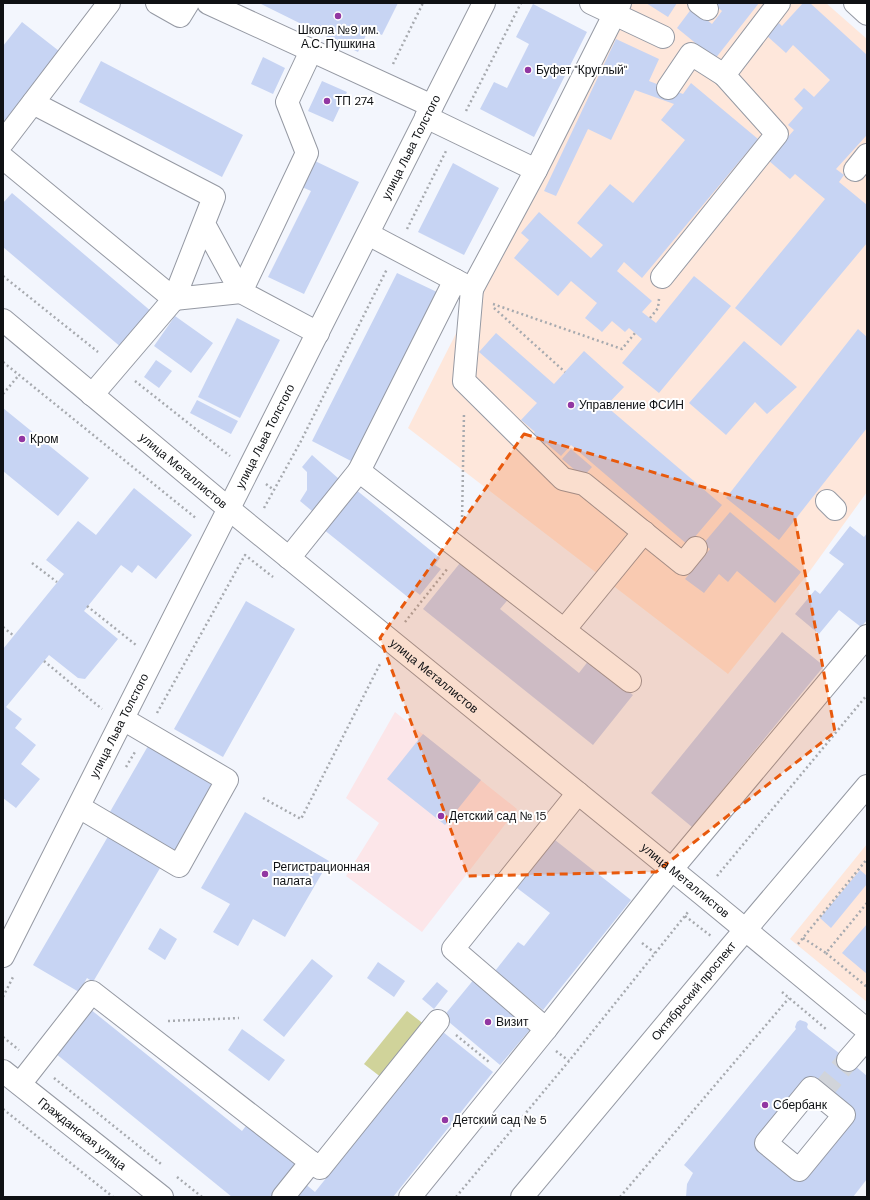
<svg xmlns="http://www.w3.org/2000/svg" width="870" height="1200" font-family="'DM Sans',sans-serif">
<rect width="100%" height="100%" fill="#f3f6fd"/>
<path fill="#fee7db" d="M624 3H826L867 39V492L807 575 728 674 408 428Z
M867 844V1002L790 939Z"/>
<path fill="#fce6e9" d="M395 712 517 809 422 932 346 876 379 823 346 798Z"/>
<path fill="#d0d39a" d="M407 1011 425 1025 382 1078 364 1064Z"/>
<path fill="#c7d4f3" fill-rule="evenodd" d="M259 3H398L382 35 369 29 358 52Z
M646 3H677L668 17Z
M713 3H759L715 59 677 28 692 8 712 24 722 11Z
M803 3H810L867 55V137L866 136 836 169 844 175 839 182 867 205V243L781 346 735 308 825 199 795 174 790 179 768 160 794 130 788 125 803 108 794 99 804 88 814 97 830 80 793 45 786 53 767 36 779 23 782 26Z
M533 4 587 32 534 137 480 109 494 82 507 88 529 44 516 37Z
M22 22 59 51 3 123V46Z
M616 39 659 59 649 81 683 94 691 83 758 139 642 278 624 262 617 271 652 301 642 312 656 323 694 276 731 306 659 393 622 363 642 339 629 328 625 332 612 321 602 332 585 318 597 303 571 281 558 296 514 258 529 240 521 233 539 212 591 258 603 245 577 223 610 184 633 203 685 140 661 120 674 104 635 90 611 140 588 129 556 196 544 191Z
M263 57 285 68 273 94 251 84Z
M101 61 243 135 222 177 79 102Z
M322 81 347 92 333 122 308 111Z
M315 161 359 182 304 294 268 277 311 191 302 187Z
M453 163 499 188 464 255 418 232Z
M12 193 152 312 122 348 3 247V203Z
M397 273 439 293 353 462 312 441Z
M175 316 213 343 191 373 154 346Z
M237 318 280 340 240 418 198 397Z
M858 329 867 337V428L779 540 726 498Z
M496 333 554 384 584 351 624 387 606 406 722 505 688 545 571 445 561 456 546 443 541 449 529 438 535 432 521 420 537 403 479 352Z
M744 341 797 387 767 414 755 402 726 435 689 403Z
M156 360 172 371 159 388 144 377Z
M197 400 238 421 231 434 190 413Z
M3 408 89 478 58 516 3 471Z
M571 449 592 467 583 477 562 459Z
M312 455 339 479 312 511 300 501 307 490V472L302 467Z
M134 488 192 535 156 579 138 565 132 573 121 565 84 611 118 639 85 679 78 678 49 655 6 707 22 719 15 728 36 745 21 764 40 779 16 808 3 798V649L64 574 46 560 78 521 96 535Z
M355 489 440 558 435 565 441 569 420 595 415 591 409 598 323 529Z
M730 512 801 572 775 603 737 571 728 582 719 574 704 593 685 579 710 549 703 544Z
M850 526 864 537 867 533V620L861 627 839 610 819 634 795 614 815 590 820 594 844 564 829 553Z
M464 558 511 596 500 609 579 673 589 660 633 695 593 745 423 609Z
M246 601 295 629 223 757 174 729Z
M782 632 824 666 692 827 651 793Z
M423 734 481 780 445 825 387 779Z
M148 746 215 785 174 856 107 817Z
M245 812 329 861 285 937 253 919 238 946 213 932 230 904 201 888Z
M110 833 163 863 93 982 87 978 79 992 33 965Z
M555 840 631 900 543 1010 495 971 518 942 524 946 550 913 517 888Z
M860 870 867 876V884L831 928 820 918Z
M867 924V974L842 953Z
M160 928 177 939 165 960 148 949Z
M312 959 333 976 284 1037 263 1020Z
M378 962 405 981 394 997 367 978Z
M475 978 533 1026 500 1065 443 1017Z
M437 982 448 991 434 1009 422 999Z
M90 1009 242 1131 249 1122 300 1163 292 1173 315 1192 443 1032 493 1072 393 1197H232L55 1053Z
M800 1020 806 1022 808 1024 807 1027 808 1029 848 1060 867 1076V1179L853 1197H686L687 1184 693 1173 684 1165 796 1029 795 1027 797 1022ZM811 1088 844 1115 799 1170 766 1143Z
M242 1029 285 1060 269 1081 228 1050Z"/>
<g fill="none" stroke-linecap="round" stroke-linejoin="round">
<path stroke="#d1d4da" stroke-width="22" stroke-dasharray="22 11" stroke-linecap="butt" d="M819 1095 848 1060"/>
<g stroke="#9599a3" stroke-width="24">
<g id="minor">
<path d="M157 3 180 16 188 3"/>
<path d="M208 3 432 106"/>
<path d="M591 3 663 37"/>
<path d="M699 3 707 9"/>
<path d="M855 3 867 14"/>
<path d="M311 51 287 102 307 153 241 292 318 333"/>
<path d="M668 88 691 54 724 75 779 3"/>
<path d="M33 103 214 197 174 299 241 292 204 224"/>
<path d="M426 117 536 170"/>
<path d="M3 142 109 3"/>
<path d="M3 158 174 299 92 395"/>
<path d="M855 170 867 155"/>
<path d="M368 234 455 280"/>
<path d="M662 277 777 134 724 75"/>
<path d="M472 289 536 170 620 3"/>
<path id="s1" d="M3 320 229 509 702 894 867 1030"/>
<path d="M359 471 455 280 472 289 464 381 563 479 584 484 683 564 696 548"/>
<path d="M827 501 835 509"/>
<path d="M289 558 359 471 630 681"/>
<path d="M564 630 644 532"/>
<path d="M578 793 453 949 546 1029 671 870 867 636"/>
<path d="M79 807 179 866 227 780 123 719"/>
<path id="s2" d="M3 956 484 3"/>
<path d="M848 1060 867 1038"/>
<path id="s3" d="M3 1071 162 1197"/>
<path d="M20 1084 92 992 311 1162 283 1197"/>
<path d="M811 1088 844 1115 799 1170 766 1143Z"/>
<path d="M311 1162 320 1168 438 1021"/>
<path d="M410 1197 546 1029"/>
</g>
</g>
<g stroke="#9599a3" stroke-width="24">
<g id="major">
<path id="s4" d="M522 1197 729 949 867 786"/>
</g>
</g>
<path stroke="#a7aaaf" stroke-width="2.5" stroke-dasharray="2 3" stroke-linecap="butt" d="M393 64 423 3
M466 111 521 3
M407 229 446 151
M3 276 98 352
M493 304 622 349 635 333
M494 308 565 372
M650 318 658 308 659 299
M3 362 197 519
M135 381 230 456
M3 394 19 375
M266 484 274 490
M264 508 301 441 387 269
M462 522 464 413
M32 563 57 582
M87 606 136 645
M405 622 448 568
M3 627 14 636
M44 661 102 709
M157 713 245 555 273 577
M126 767 135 752
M263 798 301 819 381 662
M717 876 867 695
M685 916 711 936
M803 938 826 953 867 903
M642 943 655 953
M798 944 867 859
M826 953 867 987
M782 992 826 1029
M3 997 13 977
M168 1021 239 1018
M456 1035 489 1062
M3 1037 19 1050
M556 1051 569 1061
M54 1078 161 1164
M3 1109 113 1197
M177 1177 202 1197
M456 1197 569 1061 688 912
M620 1197 789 998"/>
<use href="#minor" stroke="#fff" stroke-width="22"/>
<use href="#major" stroke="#fff" stroke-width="22"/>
</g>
<path fill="#e8590c" fill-opacity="0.2" stroke="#e8590c" stroke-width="3" stroke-dasharray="8 5" stroke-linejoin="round" d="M524 434 794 514 835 732 656 872 468 876 380 638Z"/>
<g fill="#9237a2" stroke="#fff" stroke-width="1.5">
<circle cx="338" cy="16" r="4"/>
<circle cx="528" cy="70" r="4"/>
<circle cx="327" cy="101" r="4"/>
<circle cx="571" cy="405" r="4"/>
<circle cx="22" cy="439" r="4"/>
<circle cx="441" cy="816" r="4"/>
<circle cx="265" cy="874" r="4"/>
<circle cx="488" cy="1022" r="4"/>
<circle cx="765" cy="1105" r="4"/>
<circle cx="445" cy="1120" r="4"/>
</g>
<g text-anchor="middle" stroke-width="4" stroke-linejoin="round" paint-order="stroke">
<g font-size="12" fill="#0f1114" stroke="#fff" text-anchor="start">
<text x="338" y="34" text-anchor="middle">Школа №9 им.<tspan x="338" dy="14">А.С. Пушкина</tspan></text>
<text x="536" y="74">Буфет "Круглый"</text>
<text x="335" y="105">ТП 274</text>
<text x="579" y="409">Управление ФСИН</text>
<text x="30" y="443">Кром</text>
<text x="449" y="820">Детский сад № 15</text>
<text x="273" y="871">Регистрационная<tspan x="273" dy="14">палата</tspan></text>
<text x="496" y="1026">Визит</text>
<text x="773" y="1109">Сбербанк</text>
<text x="453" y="1124">Детский сад № 5</text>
</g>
<g font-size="12" fill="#0f1114" stroke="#fff">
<text dy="4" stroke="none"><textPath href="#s2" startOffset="906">улица Льва Толстого</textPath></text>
<text dy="4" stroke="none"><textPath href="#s2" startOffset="582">улица Льва Толстого</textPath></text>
<text dy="4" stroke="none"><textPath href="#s1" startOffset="235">улица Металлистов</textPath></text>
<text dy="4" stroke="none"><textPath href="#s1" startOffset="559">улица Металлистов</textPath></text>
<text dy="4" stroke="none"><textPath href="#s2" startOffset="258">улица Льва Толстого</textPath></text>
<text dy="4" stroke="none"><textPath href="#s1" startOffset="883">улица Металлистов</textPath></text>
<text dy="4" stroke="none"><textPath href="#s4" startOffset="268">Октябрьский проспект</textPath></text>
<text dy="4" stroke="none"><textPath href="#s3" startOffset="101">Гражданская улица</textPath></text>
</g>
</g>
<rect width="870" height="1200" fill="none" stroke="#0f1114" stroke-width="8"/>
</svg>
